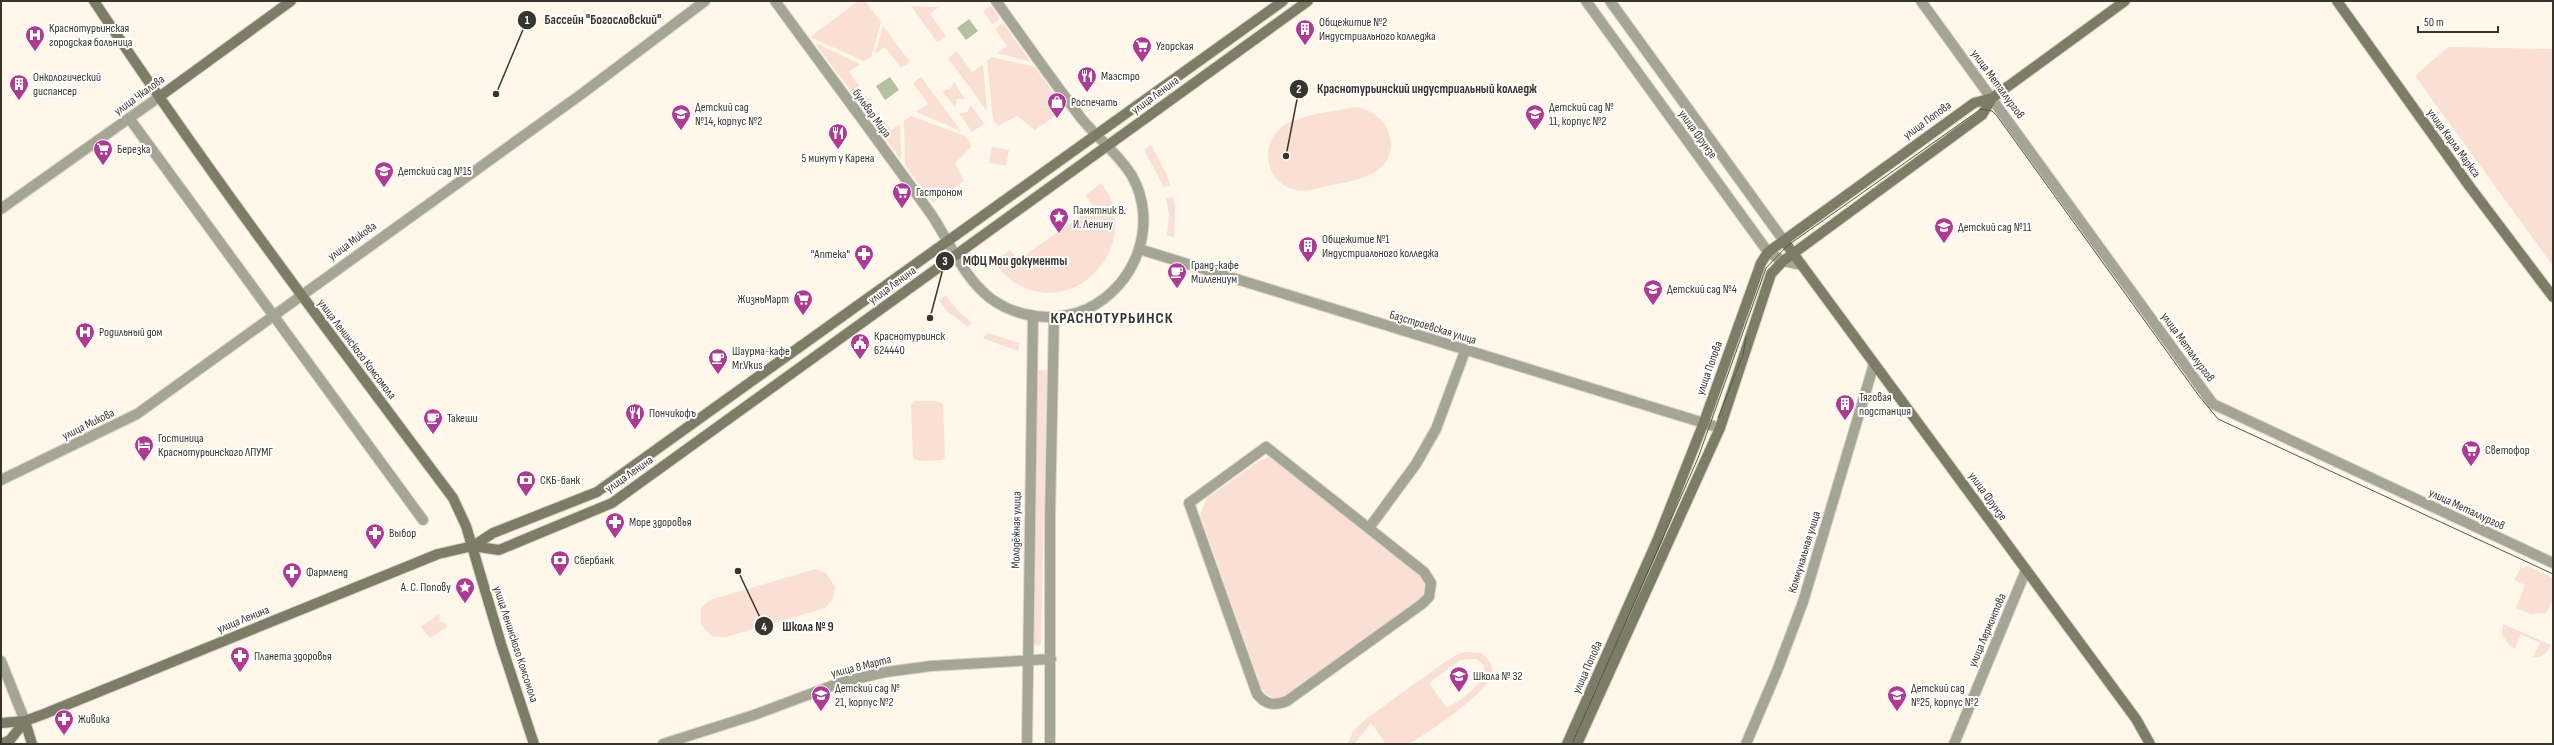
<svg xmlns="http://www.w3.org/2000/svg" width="2554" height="745" font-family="'Sofia Sans Condensed',sans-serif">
<rect width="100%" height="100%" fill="#fff8ea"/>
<path fill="#fadfd4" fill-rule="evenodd" d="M858 1H865L881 22 871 57 864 61 810 37Z
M911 6 939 7 930 14 946 36 937 42Z
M991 6 1000 19 992 24 983 11Z
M1003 23 1031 62 997 53 1007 46 995 29Z
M883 26 910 62 901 68 885 47 875 54Z
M815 43 860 64 849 72 861 89 853 94Z
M2448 47 2553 49V266L2415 76Z
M957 51 972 72 983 64 987 111 948 58Z
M992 57 1035 67 1065 109 1035 130 1017 116 998 126 993 119 987 61Z
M921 77 961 131 916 112 928 104 913 83Z
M954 82 965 99H957L955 107 942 91 950 89Z
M865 95 874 106 866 112 858 101Z
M971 105 984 124 972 132 959 113 967 112Z
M1355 107C1386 110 1405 148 1378 170 1364 181 1337 183 1320 188 1312 190 1304 192 1296 190 1266 184 1258 145 1282 127 1298 115 1335 111 1355 107Z
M877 111 891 130 900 124 901 160 870 117Z
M911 116 965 136 972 146 955 163 964 181 933 203 905 165 904 121Z
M1151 145 1167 175 1170 186 1164 187 1144 150Z
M992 147 1009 150 1006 166 989 163Z
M1101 183C1147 243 1073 325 1011 280 1004 275 1000 269 994 262L1010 250 1018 260 1093 207 1086 195Z
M1173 197 1175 206 1174 238 1167 235 1169 215 1166 198Z
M946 295 957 310 972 323 968 327 947 311 939 300Z
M987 333 1020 343 1018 351 983 338Z
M1038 370H1047L1041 643 1038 646 1032 643Z
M915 401H937L943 404 945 457 942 460 919 461 913 458 911 406Z
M1269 457 1419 573C1426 583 1427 592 1418 601L1285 697 1274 699 1262 690 1200 514 1207 498 1259 461Z
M2528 566 2553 578V604L2551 603 2546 613 2531 614 2516 608 2525 585 2514 580 2521 568Z
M815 569 826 573 835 587 833 599 825 608 726 637H713L701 625V608L710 600Z
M439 614 440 621 446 624 447 627 430 638 421 627Z
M2503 624 2551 645C2547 653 2542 658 2533 657L2540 643 2521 634 2515 649 2509 645 2502 635Z
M1467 652 1481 653C1488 658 1494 665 1492 674 1487 693 1429 733 1410 743 1405 745 1393 744 1386 744L1371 723 1354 744H1348L1353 731 1367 718 1445 662 1458 654ZM1470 659H1476L1484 665C1485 686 1462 699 1447 708L1429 683 1460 660Z"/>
<path fill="#b1c1a1" d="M969 19 978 31 966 40 957 28Z
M890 77 899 90 885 100 876 86Z"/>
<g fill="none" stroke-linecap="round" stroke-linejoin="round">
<g stroke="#dbd5c8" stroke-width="12">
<path id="street" d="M775 1C827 72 880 143 931 214 950 242 963 277 990 298 1017 318 1055 323 1087 309 1136 286 1159 224 1132 176 1119 154 1097 138 1081 118 1052 80 1024 40 996 1
M1586 1 1768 252 1783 261 1802 265
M1610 1 1784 241
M1921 1 2213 404 2553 563
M129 118 423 520
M1 209 159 97
M1139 249 1720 428
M1266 447 1424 572 1431 583 1429 597 1422 604 1287 701C1274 706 1266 705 1257 694L1189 503Z
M1 480 137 414 583 93 705 1
M1369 528 1416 464 1436 429 1465 351
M1 661 25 721
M663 744 754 715 842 682 886 672 931 666 1051 659
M1027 744 1033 316
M1050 744V516L1054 317
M1746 744 1777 671 1803 602 1874 364
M1954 744 2026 570"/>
</g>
<g stroke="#dbd5c8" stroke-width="12">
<path id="secondary" d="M94 1C207 171 330 334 453 498L466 526 501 644 534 744
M2337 1 2470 187 2553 297
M159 97 291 1
M1784 241 2136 719 2150 744
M473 546 499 550 612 503 1308 1
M25 721 32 744
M1 723 25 721 44 714 438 554 473 546 493 533 597 492 1283 1
M1 744 10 740 25 721
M1567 744 1657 541 1704 422 1761 263 1768 252 1974 103 1992 98 2125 1
M1577 744 1720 428 1771 274 1783 261 1982 115 1992 98"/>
</g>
<use href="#street" stroke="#a5a596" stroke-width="10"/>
<use href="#secondary" stroke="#7d7d67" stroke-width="10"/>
<path stroke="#59554d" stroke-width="1" d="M1718 418 1743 355 1746 337
M1572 744 1698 458 1766 268 1787 246 1981 109 1992 111 1997 116 2199 396 2218 419 2553 574"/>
</g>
<defs>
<g id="building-pin" transform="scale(1)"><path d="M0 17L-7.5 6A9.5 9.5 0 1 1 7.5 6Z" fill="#ad3a93" stroke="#fff"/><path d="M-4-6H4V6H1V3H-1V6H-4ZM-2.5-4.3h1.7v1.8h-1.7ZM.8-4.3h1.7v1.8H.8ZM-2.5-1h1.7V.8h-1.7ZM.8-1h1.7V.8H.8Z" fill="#fff"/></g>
<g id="hospital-pin" transform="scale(1)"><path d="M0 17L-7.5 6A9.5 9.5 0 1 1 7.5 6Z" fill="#ad3a93" stroke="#fff"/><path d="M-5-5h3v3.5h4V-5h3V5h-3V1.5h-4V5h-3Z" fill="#fff"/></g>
<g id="supermarket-pin" transform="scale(1)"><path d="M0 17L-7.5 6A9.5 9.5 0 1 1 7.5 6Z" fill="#ad3a93" stroke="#fff"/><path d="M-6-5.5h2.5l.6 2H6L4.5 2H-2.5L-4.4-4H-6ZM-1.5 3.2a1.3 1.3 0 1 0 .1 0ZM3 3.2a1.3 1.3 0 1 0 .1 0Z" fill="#fff"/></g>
<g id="restaurant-pin" transform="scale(1)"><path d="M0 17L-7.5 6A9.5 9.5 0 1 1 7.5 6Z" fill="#ad3a93" stroke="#fff"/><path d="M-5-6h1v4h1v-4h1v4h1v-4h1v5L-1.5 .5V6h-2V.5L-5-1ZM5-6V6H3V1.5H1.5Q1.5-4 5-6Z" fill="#fff"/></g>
<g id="shop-pin" transform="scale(1)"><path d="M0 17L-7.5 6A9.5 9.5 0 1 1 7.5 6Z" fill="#ad3a93" stroke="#fff"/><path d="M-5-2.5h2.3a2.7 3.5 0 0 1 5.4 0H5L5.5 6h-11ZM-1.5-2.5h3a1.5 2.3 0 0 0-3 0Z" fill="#fff"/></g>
<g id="school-pin" transform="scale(1)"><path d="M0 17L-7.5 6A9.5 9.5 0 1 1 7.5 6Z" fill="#ad3a93" stroke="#fff"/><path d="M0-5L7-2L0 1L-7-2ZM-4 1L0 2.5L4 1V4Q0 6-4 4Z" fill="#fff"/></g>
<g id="sight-pin" transform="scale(1)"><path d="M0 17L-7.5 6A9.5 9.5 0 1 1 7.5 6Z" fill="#ad3a93" stroke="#fff"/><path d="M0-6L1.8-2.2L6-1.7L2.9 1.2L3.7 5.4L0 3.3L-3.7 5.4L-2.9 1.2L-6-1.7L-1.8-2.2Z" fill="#fff"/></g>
<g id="pharmacy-pin" transform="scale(1)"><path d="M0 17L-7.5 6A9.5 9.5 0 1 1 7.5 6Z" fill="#ad3a93" stroke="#fff"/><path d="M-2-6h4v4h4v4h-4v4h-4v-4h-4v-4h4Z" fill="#fff"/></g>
<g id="cafe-pin" transform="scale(1)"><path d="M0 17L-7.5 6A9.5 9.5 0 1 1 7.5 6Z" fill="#ad3a93" stroke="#fff"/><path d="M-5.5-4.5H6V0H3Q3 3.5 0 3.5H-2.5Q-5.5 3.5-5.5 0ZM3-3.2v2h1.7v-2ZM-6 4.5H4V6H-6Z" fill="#fff"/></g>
<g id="civic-pin" transform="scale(1)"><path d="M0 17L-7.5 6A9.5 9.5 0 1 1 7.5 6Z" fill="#ad3a93" stroke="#fff"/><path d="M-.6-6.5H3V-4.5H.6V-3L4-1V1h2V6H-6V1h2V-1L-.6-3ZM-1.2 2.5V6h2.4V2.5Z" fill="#fff"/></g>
<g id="hotel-pin" transform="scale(1)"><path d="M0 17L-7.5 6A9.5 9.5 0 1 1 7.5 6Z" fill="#ad3a93" stroke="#fff"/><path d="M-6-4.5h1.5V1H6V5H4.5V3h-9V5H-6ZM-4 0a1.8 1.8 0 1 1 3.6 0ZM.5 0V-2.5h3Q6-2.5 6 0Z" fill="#fff"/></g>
<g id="bank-pin" transform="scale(1)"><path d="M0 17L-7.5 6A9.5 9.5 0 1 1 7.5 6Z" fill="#ad3a93" stroke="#fff"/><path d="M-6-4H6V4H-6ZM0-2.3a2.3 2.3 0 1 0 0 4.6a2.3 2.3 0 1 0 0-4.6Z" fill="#fff"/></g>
</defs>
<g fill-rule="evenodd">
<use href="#building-pin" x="1305" y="29"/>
<use href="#hospital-pin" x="35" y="35"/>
<use href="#supermarket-pin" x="1142" y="46"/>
<use href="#restaurant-pin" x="1087" y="76"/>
<use href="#building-pin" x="19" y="84"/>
<use href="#shop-pin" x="1057" y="102"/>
<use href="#school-pin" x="681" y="114"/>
<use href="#school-pin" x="1535" y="114"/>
<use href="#restaurant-pin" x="838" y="133"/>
<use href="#supermarket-pin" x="103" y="149"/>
<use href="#school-pin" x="384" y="171"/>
<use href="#supermarket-pin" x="902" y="192"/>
<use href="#sight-pin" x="1059" y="217"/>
<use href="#school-pin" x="1944" y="227"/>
<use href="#building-pin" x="1308" y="246"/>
<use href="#pharmacy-pin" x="864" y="254"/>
<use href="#cafe-pin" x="1177" y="272"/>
<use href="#school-pin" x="1653" y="289"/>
<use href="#supermarket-pin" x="803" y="299"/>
<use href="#hospital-pin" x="85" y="332"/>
<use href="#civic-pin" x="860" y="343"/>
<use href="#cafe-pin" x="718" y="358"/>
<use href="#building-pin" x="1845" y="404"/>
<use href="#restaurant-pin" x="635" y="413"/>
<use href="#cafe-pin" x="433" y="418"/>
<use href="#hotel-pin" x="144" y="445"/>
<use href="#supermarket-pin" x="2471" y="450"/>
<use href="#bank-pin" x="526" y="480"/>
<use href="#pharmacy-pin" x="615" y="522"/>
<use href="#pharmacy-pin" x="375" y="533"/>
<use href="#bank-pin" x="560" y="560"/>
<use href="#pharmacy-pin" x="292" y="572"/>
<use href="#sight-pin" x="465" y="587"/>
<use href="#pharmacy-pin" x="240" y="656"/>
<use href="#school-pin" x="1459" y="676"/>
<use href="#school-pin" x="821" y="695"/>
<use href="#school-pin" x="1897" y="695"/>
<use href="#pharmacy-pin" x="64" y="719"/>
</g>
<g text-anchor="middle" stroke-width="4" stroke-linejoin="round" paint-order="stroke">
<g font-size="12" fill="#38352e" stroke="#fff" text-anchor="start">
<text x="1319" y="26">Общежитие №2<tspan x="1319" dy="14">Индустриального колледжа</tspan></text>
<text x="49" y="32">Краснотурьинская<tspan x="49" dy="14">городская больница</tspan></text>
<text x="1156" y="50">Угорская</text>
<text x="1101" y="80">Маэстро</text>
<text x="33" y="81">Онкологический<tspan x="33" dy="14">диспансер</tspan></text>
<text x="1071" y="106">Роспечать</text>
<text x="695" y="111">Детский сад<tspan x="695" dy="14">№14, корпус №2</tspan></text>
<text x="1549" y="111">Детский сад №<tspan x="1549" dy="14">11, корпус №2</tspan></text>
<text x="117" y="153">Березка</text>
<text x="838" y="162" text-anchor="middle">5 минут у Карена</text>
<text x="398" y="175">Детский сад №15</text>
<text x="916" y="196">Гастроном</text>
<text x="1073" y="214">Памятник В.<tspan x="1073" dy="14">И. Ленину</tspan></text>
<text x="1958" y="231">Детский сад №11</text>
<text x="1322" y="243">Общежитие №1<tspan x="1322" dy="14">Индустриального колледжа</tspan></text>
<text x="850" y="258" text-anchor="end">"Аптека"</text>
<text x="1191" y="269">Гранд-кафе<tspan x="1191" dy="14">Миллениум</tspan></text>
<text x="1667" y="293">Детский сад №4</text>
<text x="789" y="303" text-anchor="end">ЖизньМарт</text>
<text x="99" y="336">Родильный дом</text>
<text x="874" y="340">Краснотурьинск<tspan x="874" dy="14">624440</tspan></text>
<text x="732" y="355">Шаурма-кафе<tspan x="732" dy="14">Mr.Vkus</tspan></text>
<text x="1859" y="401">Тяговая<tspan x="1859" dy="14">подстанция</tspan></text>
<text x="649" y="417">Пончикофъ</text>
<text x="447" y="422">Такеши</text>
<text x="158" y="442">Гостиница<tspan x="158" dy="14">Краснотурьинского ЛПУМГ</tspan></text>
<text x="2485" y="454">Светофор</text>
<text x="540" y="484">СКБ-банк</text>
<text x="629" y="526">Море здоровья</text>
<text x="389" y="537">Выбор</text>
<text x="574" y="564">Сбербанк</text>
<text x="306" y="576">Фармленд</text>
<text x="451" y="591" text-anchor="end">А. С. Попову</text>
<text x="254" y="660">Планета здоровья</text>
<text x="1473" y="680">Школа № 32</text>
<text x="835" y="692">Детский сад №<tspan x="835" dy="14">21, корпус №2</tspan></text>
<text x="1911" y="692">Детский сад<tspan x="1911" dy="14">№25, корпус №2</tspan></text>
<text x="78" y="723">Живика</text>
</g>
<g font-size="12" fill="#38352e" stroke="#fff">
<text transform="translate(1998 84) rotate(54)" y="4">улица Металлургов</text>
<text transform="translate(139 95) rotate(-36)" y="4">улица Чкалова</text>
<text transform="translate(1155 95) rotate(-36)" y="4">улица Ленина</text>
<text transform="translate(872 113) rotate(54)" y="4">бульвар Мира</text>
<text transform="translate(1927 120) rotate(-36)" y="4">улица Попова</text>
<text transform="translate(1698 134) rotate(54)" y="4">улица Фрунзе</text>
<text transform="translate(2454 143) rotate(54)" y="4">улица Карла Маркса</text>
<text transform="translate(352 241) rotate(-36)" y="4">улица Микова</text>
<text transform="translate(892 285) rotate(-36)" y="4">улица Ленина</text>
<text transform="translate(1433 327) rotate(17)" y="4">Базстроевская улица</text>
<text transform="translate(2188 347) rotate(54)" y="4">улица Металлургов</text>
<text transform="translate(357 349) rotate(53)" y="4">улица Ленинского Комсомола</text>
<text transform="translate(1709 368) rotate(-70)" y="4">улица Попова</text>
<text transform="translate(88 424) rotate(-26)" y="4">улица Микова</text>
<text transform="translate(629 474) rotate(-35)" y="4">улица Ленина</text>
<text transform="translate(1988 496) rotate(54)" y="4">улица Фрунзе</text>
<text transform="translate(2467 509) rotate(25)" y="4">улица Металлургов</text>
<text transform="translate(1016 530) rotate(-89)" y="4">Молодёжная улица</text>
<text transform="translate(1804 552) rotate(-73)" y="4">Коммунальная улица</text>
<text transform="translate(243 619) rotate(-22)" y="4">улица Ленина</text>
<text transform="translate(1987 630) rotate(-67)" y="4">улица Лермонтова</text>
<text transform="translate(516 644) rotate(72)" y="4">улица Ленинского Комсомола</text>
<text transform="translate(861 666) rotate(-14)" y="4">улица 8 Марта</text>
<text transform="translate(1587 667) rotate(-66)" y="4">улица Попова</text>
</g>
<g font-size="16" font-weight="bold" letter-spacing="1" fill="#38352e" stroke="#fff">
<text x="1112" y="323">КРАСНОТУРЬИНСК</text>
</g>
</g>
<path fill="none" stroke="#38352e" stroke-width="1.5" d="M496 94L527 20M1286 156L1299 89M930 318L945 261M738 571L764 626"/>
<g fill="#38352e" stroke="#fff" stroke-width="1.5">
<circle cx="496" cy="94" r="4"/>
<circle cx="1286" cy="156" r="4"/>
<circle cx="930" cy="318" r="4"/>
<circle cx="738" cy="571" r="4"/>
<circle cx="527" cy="20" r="10"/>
<circle cx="1299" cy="89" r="10"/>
<circle cx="945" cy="261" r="10"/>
<circle cx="764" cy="626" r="10"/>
</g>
<g font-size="12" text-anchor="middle" font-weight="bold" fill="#fff">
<text x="527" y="24">1</text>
<text x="1299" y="93">2</text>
<text x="945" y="265">3</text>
<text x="764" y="631">4</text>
</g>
<g font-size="13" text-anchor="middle" font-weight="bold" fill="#38352e" stroke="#fff" stroke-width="4" stroke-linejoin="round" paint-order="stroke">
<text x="603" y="24">Бассейн "Богословский"</text>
<text x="1427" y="93">Краснотурьинский индустриальный колледж</text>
<text x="1015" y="265">МФЦ Мои документы</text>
<text x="808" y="631">Школа № 9</text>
</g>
<rect width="2554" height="745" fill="none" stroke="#38352e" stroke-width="4"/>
<path d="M2418 26v6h80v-6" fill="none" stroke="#38352e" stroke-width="2"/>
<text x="2424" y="26" font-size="12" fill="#38352e" stroke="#ffffff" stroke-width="3" paint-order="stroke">50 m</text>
</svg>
